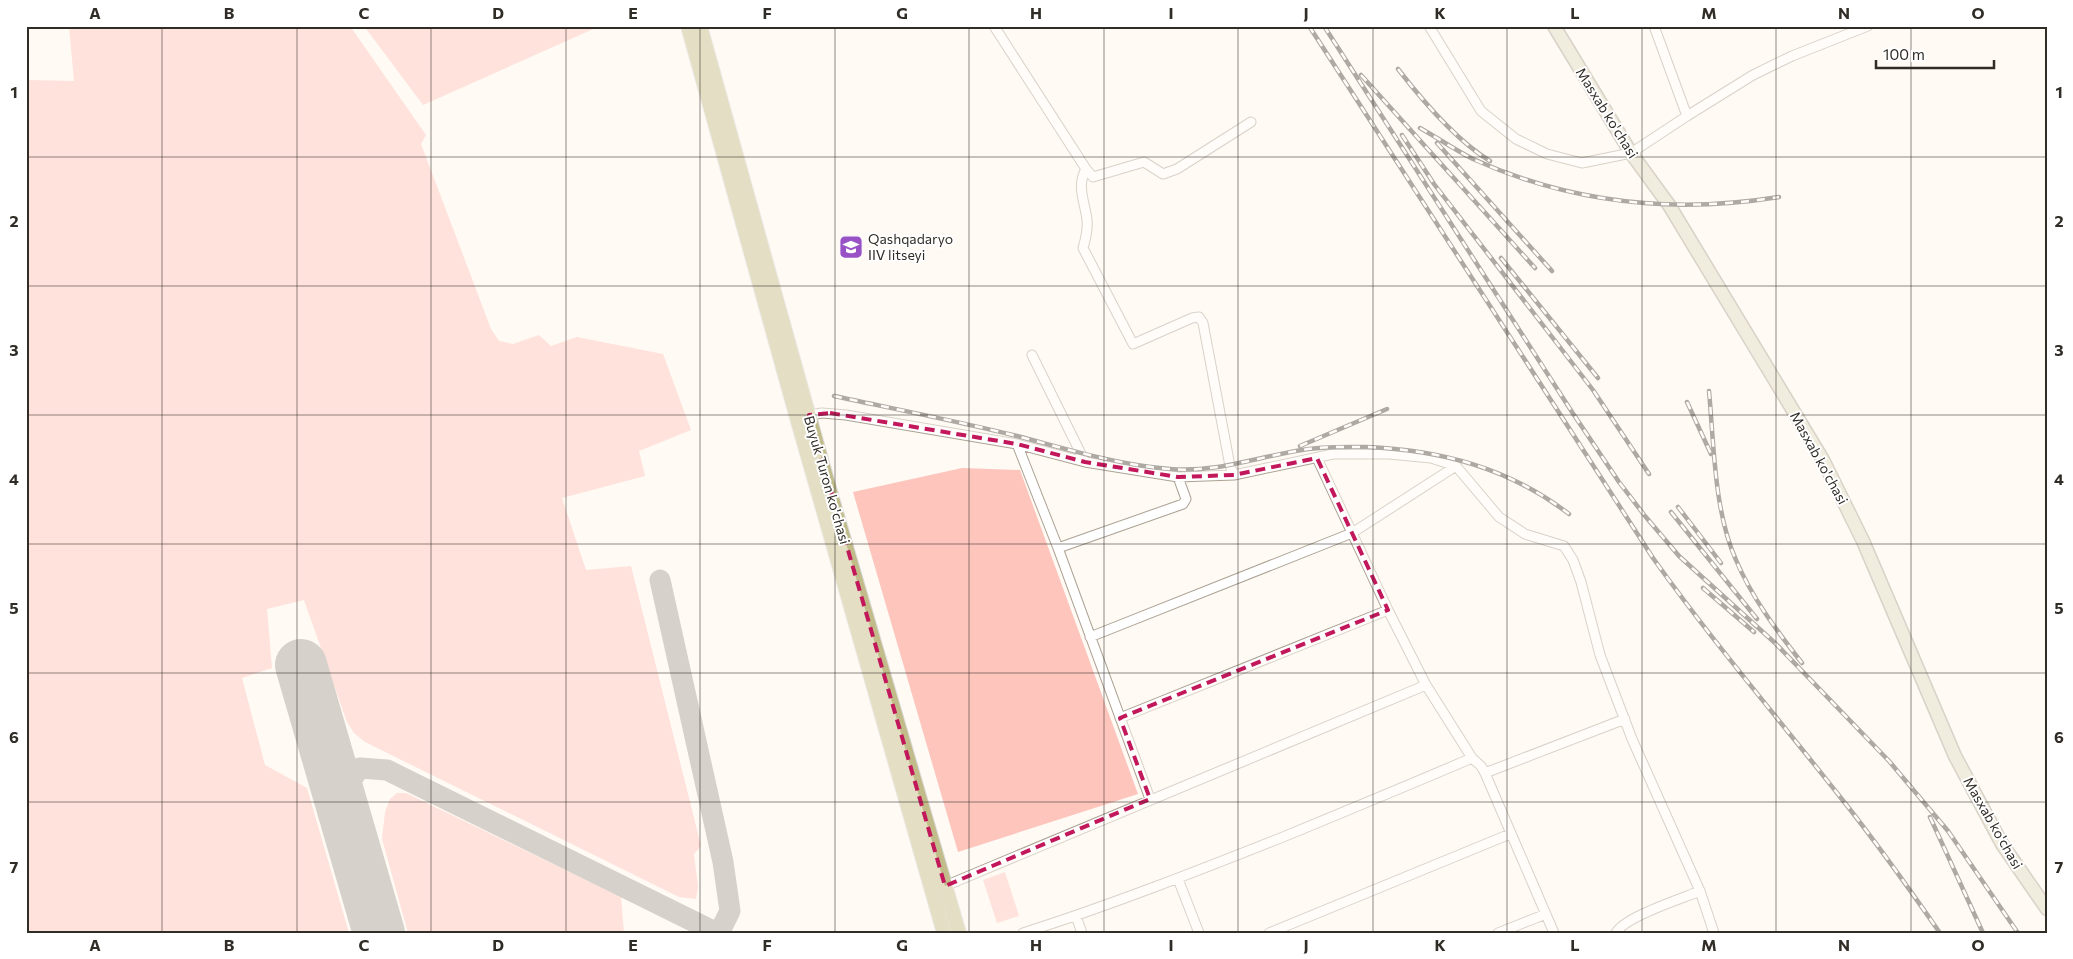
<svg xmlns="http://www.w3.org/2000/svg" width="2073" height="959" font-family="Commissioner,sans-serif">
<rect width="100%" height="100%" fill="#fffaf4"/>
<path fill="#fec5bd" d="M69 26H350L426 135 421 144 491 329 499 341 513 344 539 335 551 346 577 337 663 354 691 430 639 451 645 476 562 498 586 570 631 566 701 846 694 854 698 887 696 899 679 897 365 742 354 733 347 722 304 600 267 609 272 668 242 678 265 765 307 788 349 933H26V80L74 81Z
M364 26H600L423 105Z
M962 468 1020 470 1138 794 958 852 853 492Z
M397 793H406L621 897 624 933H408L382 839 385 812 390 799Z
M1005 872 1019 916 997 923 983 880Z"/>
<g fill="none" stroke-linecap="round" stroke-linejoin="round">
<path stroke="#a6a09a" stroke-width="21" d="M660 580 723 862 730 911 719 933
M342 807 347 785 360 768 387 770 717 933"/>
<path stroke="#a6a09a" stroke-width="52" d="M301 665 379 933"/>
<g stroke="#aca293" stroke-width="11">
<path id="minor" d="M994 26 1086 169 1093 177 1144 162 1163 174 1177 169 1251 122
M1429 26 1481 111 1516 139 1547 154 1582 163 1631 153 1687 116 1753 75 1792 56 1868 26
M1654 26 1687 116
M1086 169C1076 186 1085 202 1087 220 1088 230 1086 238 1083 248L1133 344 1192 318 1199 317 1203 323 1230 466 1234 475
M1032 355 1085 462
M804 416 822 413 846 415 1017 444 1085 462 1178 477 1234 475 1333 454H1389L1431 458 1456 466 1499 517 1525 534 1564 546 1573 560 1581 582 1600 655 1632 739 1700 891 1714 933
M1017 444 1058 548 1150 799
M1317 458 1388 610 1426 685 1472 758 1481 766 1485 773 1554 933
M1058 548 1183 504 1186 499 1178 477
M1090 637 1352 533 1456 466
M1120 718 1388 610
M1485 773 1625 719
M1178 879 1199 933
M945 886 1426 685
M1076 916 1082 933
M1023 933C1111 905 1197 871 1283 837 1346 811 1409 785 1472 758
M1269 933 1510 834
M1498 933 1546 914
M1616 933C1624 917 1681 899 1700 891"/>
</g>
<g stroke="#aca293" stroke-width="15">
<path id="secondary" d="M1554 26 1631 153 1669 205 1823 460 1863 541 1955 756 2002 844 2047 909"/>
</g>
<g stroke="#dad9d8" stroke-width="16">
<path id="primary" d="M688 26 797 418 944 933
M700 26 832 499 959 933"/>
</g>
<use href="#minor" stroke="#fff" stroke-width="9"/>
<use href="#secondary" stroke="#e0ddc4" stroke-width="12"/>
<use href="#primary" stroke="#c1bc89" stroke-width="14"/>
<g stroke="#4c4741" stroke-width="4.5">
<path id="rail" d="M1309 26 1653 558C1712 641 1778 718 1841 798 1876 842 1908 887 1940 933
M1324 26 1572 412 1619 482 1645 516 1679 556 1775 643 1889 761 1948 831 2018 933
M1398 69C1422 100 1457 141 1490 161
M1361 75 1535 268
M1420 128C1438 138 1455 150 1473 159 1570 203 1673 214 1779 197
M1402 135 1434 184 1593 390 1649 474
M1437 143 1552 271
M1501 258 1598 378
M1709 391C1714 445 1714 511 1736 560 1752 598 1777 631 1802 663
M834 396C895 409 956 421 1017 436 1067 449 1118 465 1170 469 1216 473 1257 457 1302 450 1323 446 1345 447 1366 447 1441 450 1509 468 1569 514
M1687 402 1711 454
M1300 446 1387 409
M1678 507 1721 563
M1671 512 1757 619
M1703 588 1754 632
M1930 817 1983 933"/>
</g>
<use href="#rail" stroke="#fff" stroke-width="2.5" stroke-dasharray="8" stroke-linecap="butt"/>
</g>
<path d="M0 0H2073V959H0ZM830 413 1017 444 1085 462 1178 477 1234 475 1317 458 1388 610 1120 718 1150 799 945 886 809 415Z" fill="#fffaf4" fill-opacity=".55" fill-rule="evenodd"/>
<path fill="none" stroke="#c2185b" stroke-width="4" stroke-dasharray="10 6" stroke-linejoin="round" d="M830 413 1017 444 1085 462 1178 477 1234 475 1317 458 1388 610 1120 718 1150 799 945 886 809 415Z"/>
<path fill="none" stroke="#302c26" stroke-width="1" stroke-opacity="0.55" d="M162 26V933M297 26V933M431 26V933M566 26V933M700 26V933M835 26V933M969 26V933M1104 26V933M1238 26V933M1373 26V933M1507 26V933M1642 26V933M1776 26V933M1911 26V933M26 157H2047M26 286H2047M26 415H2047M26 544H2047M26 673H2047M26 802H2047"/>
<defs>
<g id="university-square" transform="scale(1.25)"><rect x="-9" y="-9" width="18" height="18" rx="4" fill="#9952c5" stroke="#fff"/><path d="M0-5L7-2L0 1L-7-2ZM-4 1L0 2.5L4 1V4Q0 6-4 4Z" fill="#fff"/></g>
</defs>
<g fill-rule="evenodd">
<use href="#university-square" x="851" y="247"/>
</g>
<g text-anchor="middle" stroke-width="4" stroke-linejoin="round" paint-order="stroke">
<g font-size="14" fill="#302c26" stroke="#fff">
<text transform="translate(1607 113) rotate(58)" y="5">Masxab ko'chasi</text>
<text transform="translate(1819 458) rotate(61)" y="5">Masxab ko'chasi</text>
<text transform="translate(827 480) rotate(74)" y="5">Buyuk Turon ko'chasi</text>
<text transform="translate(1993 823) rotate(60)" y="5">Masxab ko'chasi</text>
</g>
<g font-size="14" fill="#302c26" stroke="#fff" text-anchor="start">
<text x="868" y="244">Qashqadaryo<tspan x="868" dy="16">IIV litseyi</tspan></text>
</g>
</g>
<rect width="2073" height="959" fill="none" stroke="#ffffff" stroke-width="55"/>
<path d="M1876 60v8h118v-8" fill="none" stroke="#302c26" stroke-width="2.5"/>
<text x="1883" y="60" font-size="15" fill="#302c26" stroke="#ffffff" stroke-width="4" paint-order="stroke">100 m</text>
<rect x="28" y="28" width="2018" height="904" fill="none" stroke="#302c26" stroke-width="2"/>
<g font-size="16" text-anchor="middle" font-weight="bold" fill="#302c26">
<text x="95" y="19">A</text>
<text x="229" y="19">B</text>
<text x="364" y="19">C</text>
<text x="498" y="19">D</text>
<text x="633" y="19">E</text>
<text x="767" y="19">F</text>
<text x="902" y="19">G</text>
<text x="1036" y="19">H</text>
<text x="1171" y="19">I</text>
<text x="1306" y="19">J</text>
<text x="1440" y="19">K</text>
<text x="1575" y="19">L</text>
<text x="1709" y="19">M</text>
<text x="1844" y="19">N</text>
<text x="1978" y="19">O</text>
<text x="14" y="98">1</text>
<text x="2059" y="98">1</text>
<text x="14" y="227">2</text>
<text x="2059" y="227">2</text>
<text x="14" y="356">3</text>
<text x="2059" y="356">3</text>
<text x="14" y="485">4</text>
<text x="2059" y="485">4</text>
<text x="14" y="614">5</text>
<text x="2059" y="614">5</text>
<text x="14" y="743">6</text>
<text x="2059" y="743">6</text>
<text x="14" y="873">7</text>
<text x="2059" y="873">7</text>
<text x="95" y="951">A</text>
<text x="229" y="951">B</text>
<text x="364" y="951">C</text>
<text x="498" y="951">D</text>
<text x="633" y="951">E</text>
<text x="767" y="951">F</text>
<text x="902" y="951">G</text>
<text x="1036" y="951">H</text>
<text x="1171" y="951">I</text>
<text x="1306" y="951">J</text>
<text x="1440" y="951">K</text>
<text x="1575" y="951">L</text>
<text x="1709" y="951">M</text>
<text x="1844" y="951">N</text>
<text x="1978" y="951">O</text>
</g>
</svg>
